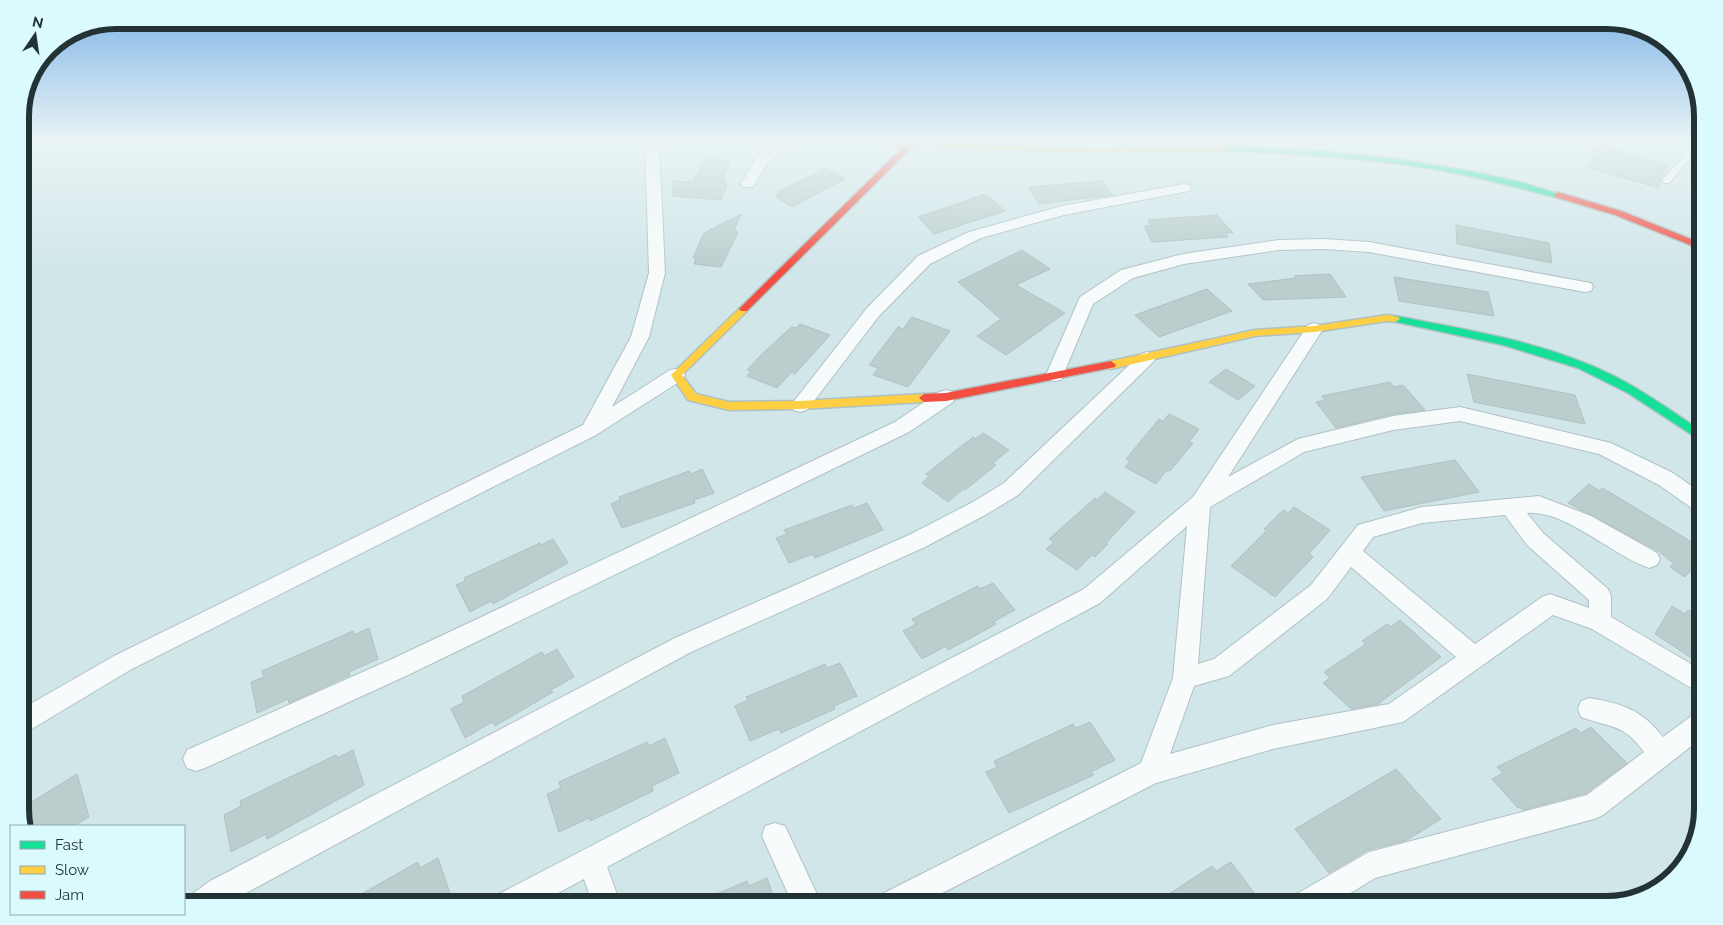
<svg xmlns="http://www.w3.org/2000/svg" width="1723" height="925" font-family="Raleway,sans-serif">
<rect width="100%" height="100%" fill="#d1e6e9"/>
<path fill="#bbcdcc" stroke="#b0c1c1" d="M1601 145 1667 165 1658 188 1587 167 1596 149H1599Z
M705 159 730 161 722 181H726L724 185H727L721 200 672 196 673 181 692 182Z
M826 168 845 179 792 207 775 196 782 192 780 191Z
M1103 181 1113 195 1039 204 1028 187Z
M986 194 1005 211 934 234 918 217Z
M741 214 734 231 738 232 721 267 694 264 696 258H693L704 233Z
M1217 215 1233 233H1226L1228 237 1152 242 1144 226H1151L1148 220Z
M1456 225 1549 243 1552 263 1457 244Z
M1022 250 1050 269 1016 285 1065 313 1006 355 977 336 1001 319 958 282Z
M1330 274 1346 297 1263 300 1248 284 1296 278 1294 276Z
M1394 277 1488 292 1494 316 1399 301Z
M1207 289 1232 311 1159 337 1135 315Z
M912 317 950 331 908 387 873 375 878 368 869 365 898 327 903 329Z
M800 324 830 335 795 374 792 372 777 388 747 376 751 371 747 370 760 356 787 331 792 327 796 328Z
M1226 369 1255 386 1238 400 1209 382Z
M1467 374 1575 395 1585 424 1474 402Z
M1390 382 1394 387 1403 385 1425 410 1393 414 1336 428 1316 402 1325 400 1322 396Z
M1169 414 1199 429 1189 442 1193 443 1170 471 1167 470 1156 484 1125 467 1130 461 1126 459 1159 419 1163 421Z
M983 433 1009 450 993 463 996 465 965 490 963 489 948 502 922 483 929 476 926 474 973 437 975 439Z
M1455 460 1479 492 1384 511 1361 477Z
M702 469 714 493 694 500 695 503 622 528 611 504 620 500 619 497 689 471 691 474Z
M1589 484 1600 491 1602 488 1611 493 1695 544 1693 546 1703 552V556L1685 577 1670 567 1673 563 1658 551 1568 503Z
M1105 492 1135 512 1106 543 1108 544 1095 557 1092 555 1077 570 1046 549 1054 542 1049 539 1095 498 1097 500Z
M867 503 883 530 815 558 813 554 789 563 776 538 787 534 784 530 852 505 854 508Z
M1294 507 1330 530 1309 554 1313 557 1275 597 1231 566 1267 530 1264 529 1278 515 1284 510 1288 513Z
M553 539 568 563 493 604 491 601 470 612 456 585 465 581 464 578 540 543 541 545Z
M993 583 1015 610 993 622 996 624 969 639 948 650 946 646 922 659 903 631 916 624 912 619 978 586 980 589Z
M1672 606 1685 614 1688 610 1703 619V661L1695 656 1693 659 1655 634Z
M1400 620 1441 657 1378 704 1351 709 1323 683 1330 678 1324 672 1366 644 1362 641 1381 628 1387 624 1391 627Z
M369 628 378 659 349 672 350 675 289 703 288 699 257 713 251 682 264 677 262 671 353 631 354 635Z
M557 649 574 677 551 690 553 692 495 726 492 722 465 738 451 709 464 702 462 696 542 652 544 656Z
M840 663 857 696 834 706 835 709 781 733 779 729 750 741 735 706 748 700 746 697 775 685 825 664 827 668Z
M1090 722 1115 760 1091 772 1094 775 1009 813 986 772 997 767 994 761 1073 724 1076 728Z
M1591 727 1627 763 1586 793 1523 810 1520 807 1518 808 1492 779 1503 773 1497 767 1576 728 1581 733Z
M665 738 679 773 652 786 653 791 616 809 590 821 589 818 559 832 547 794 561 788 559 782 647 742 649 746Z
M353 750 364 785 267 839 266 834 231 852 224 815 241 806 240 801 336 755 337 758Z
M1396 769 1441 819 1407 840 1368 850 1329 873 1295 829Z
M77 774 89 817 73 826H24L20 809Z
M438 858 452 899 441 905H342L418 862 420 868Z
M1231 862 1263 905H1152L1212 866 1216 871Z
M767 878 776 905H691L747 881 749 886Z"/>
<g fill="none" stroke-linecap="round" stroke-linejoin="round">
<g stroke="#b0c1c3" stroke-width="2">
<path id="lane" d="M1689 150H1695L1703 154V159L1693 155 1669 183H1663V179Z"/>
</g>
<g stroke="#b0c1c3" stroke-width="2">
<path id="street" d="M645 141H659L665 273 649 337 612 407 670 370 676 369 682 370 685 375 682 380 596 435 130 670 20 736V710L114 656 583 425 631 337 649 273Z
M784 141H800L768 162 753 187H743L741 184 757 156Z
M1104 141H1125L1123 144 1085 154 1078 150 1080 147Z
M1184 184 1189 185 1191 188 1189 191 1064 215 981 238 930 264 879 316 807 410 800 412 793 410 791 405 867 308 918 256 969 232 1062 206Z
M1324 239 1369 242 1585 282 1591 283 1593 287 1591 291 1585 292 1369 252 1324 249 1279 250 1184 264 1133 278 1093 304 1061 380 1055 381 1049 380 1046 375 1080 297 1121 270 1183 254 1279 240Z
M1314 323 1320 325 1323 329 1228 477 1298 439 1393 416 1460 407 1611 443 1673 473 1703 494V513L1696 511 1659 485 1599 454 1460 421 1393 430 1304 452 1210 507 1198 664 1214 659 1311 585 1358 525 1422 507 1539 496 1591 516 1657 553 1660 559 1657 565 1649 568C1613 556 1566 510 1527 513L1543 533 1608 589 1611 596V617L1703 671V695L1592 629 1553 615 1403 722 1273 749 1156 783 919 905H876L880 895 1141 763 1173 678 1187 526 1100 603 607 867 621 905H593L584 879 536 905H493L497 895 1084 589 1193 497 1308 325ZM1505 515 1527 545 1589 600V608L1550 594 1542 597 1475 644 1363 551 1373 537 1422 523ZM1351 567 1456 657 1389 704 1273 725 1170 754 1194 686 1229 676 1327 599Z
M1147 352 1153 354 1156 358 1153 362 1018 495 987 514 925 547 691 652 224 905H187L191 895 210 881 675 638 909 535 973 502 1004 483 1141 354Z
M946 390 953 392 955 397 953 402 909 432 408 675 205 768 196 771 187 768 183 759 187 750 392 659 895 422 939 392Z
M1590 698C1623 704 1642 710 1663 737L1694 714 1703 710V737L1603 815 1594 819 1375 878 1331 905H1291L1295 895 1369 852 1587 795 1644 752C1623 723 1611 728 1581 717L1578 709 1581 701Z
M775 823 785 826 822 905H793L762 836 765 826Z"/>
</g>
<g stroke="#b0c1c3" stroke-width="3">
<path id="fast" d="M1220 147 1308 150 1392 158 1475 172 1520 182 1562 195 1558 198C1516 187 1474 176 1432 169 1362 158 1293 153 1223 151H1220Z
M1395 316C1468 330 1545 342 1612 375 1644 391 1673 412 1703 432V442L1628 393 1578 368 1503 345 1392 321 1390 319Z"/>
</g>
<g stroke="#b0c1c3" stroke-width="3">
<path id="slow" d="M855 141H903L1058 148 1223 147 1227 149 1223 151 1058 152 859 143Z
M744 306 747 307 749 309 747 311 682 375 696 394 729 402 800 401 924 394 929 398 924 402 800 409 729 410 688 400 671 375 741 307Z
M1387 315 1398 317 1400 319 1395 322 1387 321 1314 332 1255 336 1111 369 1106 365 1111 361 1255 330 1314 326Z"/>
</g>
<g stroke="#b0c1c3" stroke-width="3">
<path id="jam" d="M907 143 914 145 747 311H741L739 309 741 307Z
M1558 192 1621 211 1703 244V250L1615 215 1555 197 1554 195Z
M1111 361 1116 365 1115 367 946 401 924 402 919 398 924 394 946 393Z"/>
</g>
<use href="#lane" fill="#f8fbfc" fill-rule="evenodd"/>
<use href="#street" fill="#f8fbfc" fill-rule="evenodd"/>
<use href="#fast" fill="#16e098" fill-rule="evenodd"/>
<use href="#slow" fill="#ffcf43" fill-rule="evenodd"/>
<use href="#jam" fill="#f24e42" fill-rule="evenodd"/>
</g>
<linearGradient id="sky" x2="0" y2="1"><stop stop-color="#7db3e6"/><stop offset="0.52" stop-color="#eaf4f5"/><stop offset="1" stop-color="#eaf4f5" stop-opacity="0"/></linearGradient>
<rect width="1723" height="270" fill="url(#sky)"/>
<path d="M0 0H1723V925H0ZM116 29H1607A87 87 0 0 1 1694 116V809A87 87 0 0 1 1607 896H116A87 87 0 0 1 29 809V116A87 87 0 0 1 116 29Z" fill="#dafafe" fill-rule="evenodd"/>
<path fill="none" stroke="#233335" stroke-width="6" d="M116 29H1607A87 87 0 0 1 1694 116V809A87 87 0 0 1 1607 896H116A87 87 0 0 1 29 809V116A87 87 0 0 1 116 29Z"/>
<rect x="10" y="825" width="175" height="90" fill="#dafafe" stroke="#91aaae"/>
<rect x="20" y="841" width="25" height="8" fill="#16e098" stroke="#91aaae"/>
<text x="55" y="850" font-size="15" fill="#233335">Fast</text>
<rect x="20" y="866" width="25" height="8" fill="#ffcf43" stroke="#91aaae"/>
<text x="55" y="875" font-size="15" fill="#233335">Slow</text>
<rect x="20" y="891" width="25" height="8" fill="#f24e42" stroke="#91aaae"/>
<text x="55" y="900" font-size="15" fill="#233335">Jam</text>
<g transform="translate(35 35) rotate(13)" stroke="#dafafe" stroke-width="4" paint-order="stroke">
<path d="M0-4L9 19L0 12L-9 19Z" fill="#233335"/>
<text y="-8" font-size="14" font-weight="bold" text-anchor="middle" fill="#233335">N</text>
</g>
</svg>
